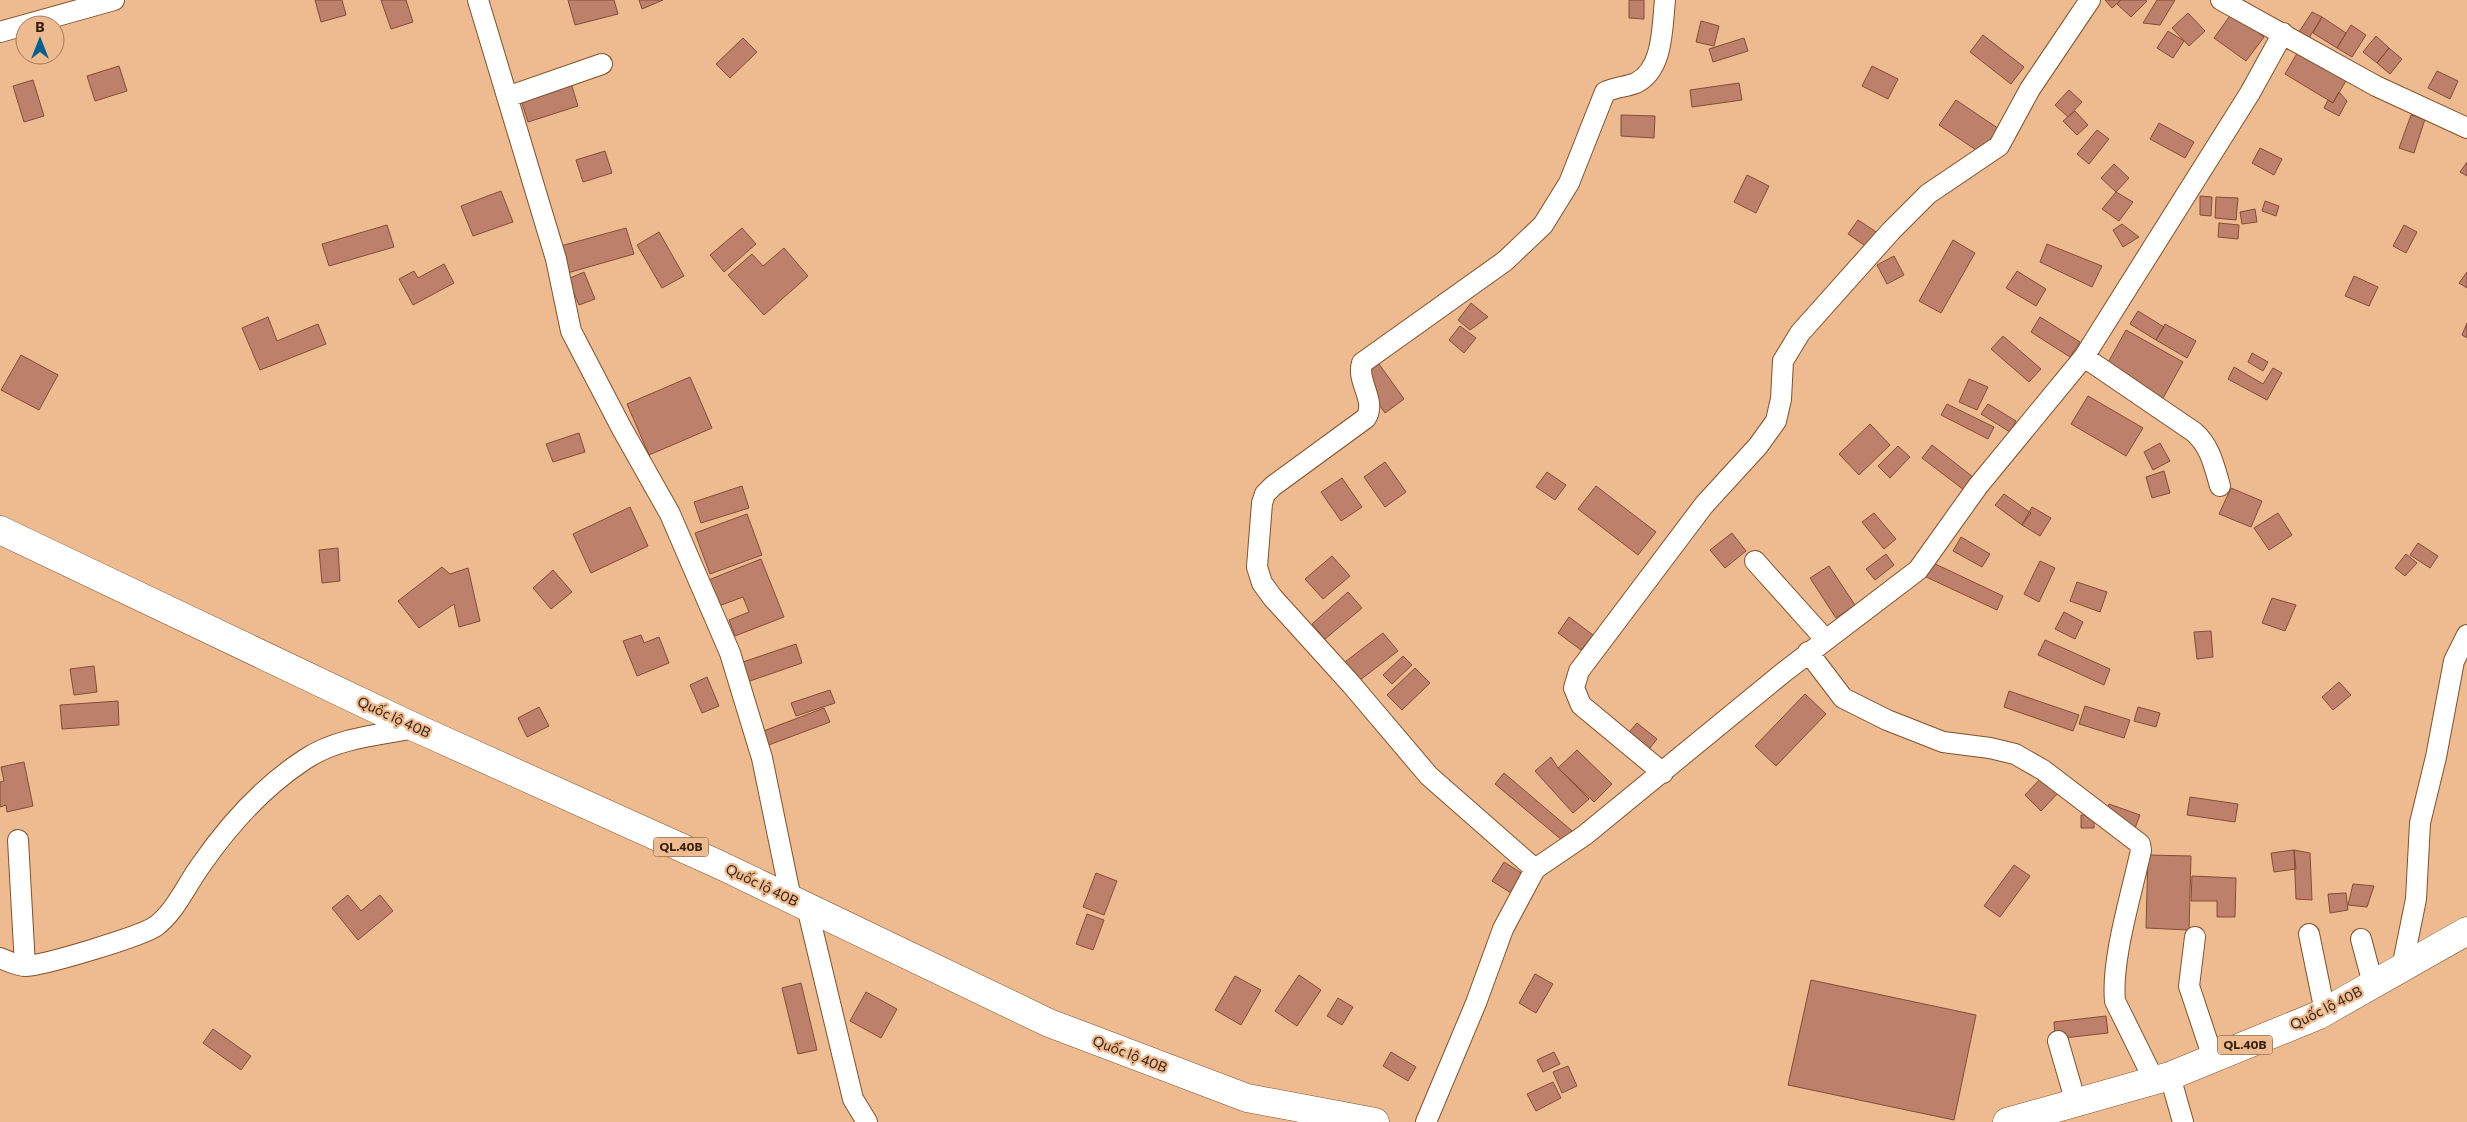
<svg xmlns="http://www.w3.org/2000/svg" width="2467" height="1122" font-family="Commissioner,sans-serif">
<rect width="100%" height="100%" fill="#eeba8f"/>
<path fill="#bd806b" stroke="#854c38" d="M315 0H342L346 15 321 22Z
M381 0H406L413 22 391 29Z
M568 0H614L618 14 575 25Z
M639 0H663L642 9Z
M1629 0H1644V19L1629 18Z
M2105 0H2121L2112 8Z
M2121 0H2145L2147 1 2131 17 2117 4Z
M2157 0H2175L2160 25 2143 23Z
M2312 12 2322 17 2309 38 2299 32Z
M2188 13 2205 31 2189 46 2172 28Z
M2232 13 2264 37 2246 61 2214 38Z
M2322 17 2346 33 2337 48 2313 33Z
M1701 21 1719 26 1714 46 1696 42Z
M2351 25 2366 35 2352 57 2337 48Z
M2168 31 2184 41 2173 58 2157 48Z
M1983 35 2024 67 2011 84 1970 52Z
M2376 36 2389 48 2377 63 2363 52Z
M743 38 757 52 730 78 716 64Z
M1744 38 1748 51 1713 62 1709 49Z
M2389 48 2402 59 2390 74 2377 63Z
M2299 50 2347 79 2333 103 2285 74Z
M119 66 127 91 95 101 87 76Z
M1872 66 1898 79 1888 99 1862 86Z
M2437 71 2458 81 2450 99 2428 88Z
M33 80 44 116 24 122 13 86Z
M570 80 578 106 528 122 520 97Z
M1739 83 1742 100 1692 107 1690 90Z
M2069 90 2082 102 2068 117 2055 105Z
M2339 92 2347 101 2339 116 2324 108 2328 100 2333 103Z
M1956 100 2005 133 1988 158 1939 125Z
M2075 111 2088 125 2077 135 2063 121Z
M1621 115 1655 116 1654 138 1621 136Z
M2411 115 2425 119 2414 153 2399 148Z
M2159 123 2194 142 2185 158 2150 139Z
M2097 130 2109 139 2089 164 2077 154Z
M2260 148 2282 159 2274 175 2252 163Z
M605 151 612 173 583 182 576 160Z
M2467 162V176L2460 172Z
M2114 164 2129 178 2116 192 2101 178Z
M1747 175 1769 186 1756 213 1734 202Z
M501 191 513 222 473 236 461 206Z
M2116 192 2133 202 2119 221 2102 209Z
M2200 196 2212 197 2211 216 2200 215Z
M2216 197 2238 198 2236 220 2215 218Z
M2265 201 2279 206 2276 216 2262 211Z
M2255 209 2257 222 2242 224 2240 212Z
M1858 220 1890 241 1880 256 1848 234Z
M2219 223 2239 225 2238 239 2218 237Z
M2122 224 2139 237 2123 247 2113 230Z
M387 225 394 247 329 266 322 244Z
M2404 225 2417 232 2406 253 2393 246Z
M626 228 634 254 564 274 557 247Z
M742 228 756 244 724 272 710 255Z
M659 232 684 276 662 288 637 245Z
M1953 240 1975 253 1941 313 1919 301Z
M2047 244 2102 266 2092 287 2040 262Z
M784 248 808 276 764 315 728 275 752 254 763 266Z
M1894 256 1904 275 1887 284 1877 265Z
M444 264 454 283 413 305 399 279 414 271 418 278Z
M2017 271 2046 289 2036 306 2006 288Z
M584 272 595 299 579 305 568 279Z
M2467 272V288L2459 283Z
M2354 276 2378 287 2369 306 2345 296Z
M1471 303 1488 317 1470 330 1458 320Z
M2138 311 2164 327 2156 340 2130 324Z
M268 317 277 341 318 324 326 344 260 370 242 328Z
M2040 317 2080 342 2070 357 2031 332Z
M2467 323V338L2462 335Z
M2165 324 2196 341 2187 358 2156 340Z
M1460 326 1476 338 1464 353 1449 340Z
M2126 330 2183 362 2162 400 2105 368Z
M2003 336 2041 369 2029 382 1991 349Z
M2252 353 2268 362 2263 371 2248 362Z
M21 355 58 375 39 410 1 390Z
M1379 364 1404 399 1385 413 1360 378Z
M2234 367 2263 384 2273 368 2282 373 2267 400 2228 379Z
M690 377 712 428 649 455 627 404Z
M1969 379 1988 387 1977 410 1959 402Z
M2088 396 2143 428 2126 456 2071 424Z
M1947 404 1994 427 1988 439 1941 415Z
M1988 404 2016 421 2010 432 1981 414Z
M1870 424 1890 445 1859 475 1839 454Z
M579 433 585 452 553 462 546 444Z
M2160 443 2170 461 2153 470 2144 452Z
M1932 445 1973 477 1964 490 1922 458Z
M1898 446 1910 457 1890 478 1878 466Z
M1385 462 1406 492 1385 507 1364 477Z
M2164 471 2170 493 2152 498 2146 477Z
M1547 472 1566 485 1555 500 1536 487Z
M1342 478 1362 507 1341 521 1321 492Z
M742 486 749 508 701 523 694 502Z
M1596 486 1656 532 1638 555 1578 509Z
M2231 488 2262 501 2251 527 2219 514Z
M2004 494 2031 513 2022 525 1995 505Z
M630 507 648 546 591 573 573 534Z
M2032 507 2051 518 2040 536 2022 525Z
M1874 513 1896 539 1884 549 1862 522Z
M2278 513 2292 535 2269 550 2254 528Z
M747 514 762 555 710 574 695 533Z
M1732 533 1746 551 1725 568 1710 550Z
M1961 537 1990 554 1982 567 1953 551Z
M2418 543 2438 556 2430 568 2410 555Z
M338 548 340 581 322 583 319 550Z
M1886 554 1894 565 1875 580 1866 569Z
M2406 554 2417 563 2405 576 2395 568Z
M1332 556 1350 576 1323 599 1305 579Z
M761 559 784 617 735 636 729 620 749 612 743 597 716 607 706 581Z
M1929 561 2003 596 1997 610 1922 575Z
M2040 561 2055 568 2039 602 2024 594Z
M1829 566 1855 605 1836 618 1810 578Z
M442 567 450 574 468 568 480 621 459 627 454 604 419 628 398 601Z
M553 570 572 592 551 609 533 588Z
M2077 582 2107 592 2100 612 2070 601Z
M1348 592 1362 608 1325 639 1312 624Z
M2272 598 2296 605 2285 631 2262 623Z
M2064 612 2083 622 2075 639 2055 629Z
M1569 617 1593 635 1581 650 1558 633Z
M2211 631 2213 657 2197 659 2194 632Z
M1383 633 1398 651 1356 683 1341 665Z
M641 635 644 643 659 637 669 663 637 676 623 641Z
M2045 640 2110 669 2104 685 2038 655Z
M796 644 802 663 747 682 740 663Z
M1403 656 1412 665 1392 684 1383 675Z
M94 666 97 692 74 695 70 669Z
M1415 668 1430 683 1402 710 1387 695Z
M707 677 719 706 702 713 690 685Z
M2339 682 2351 695 2333 710 2322 697Z
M830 690 835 703 796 716 791 703Z
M2009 691 2079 715 2073 731 2004 707Z
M1805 694 1826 714 1776 766 1755 746Z
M118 701 119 725 62 729 60 705Z
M2085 706 2130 720 2124 738 2079 724Z
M539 707 549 726 527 737 518 718Z
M2138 707 2160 713 2156 727 2134 721Z
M824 708 830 722 766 746 761 732Z
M1637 723 1657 739 1646 753 1625 737Z
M1577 750 1612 784 1594 802 1558 768Z
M1551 757 1558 768 1589 799 1573 813 1535 771Z
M24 762 33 806 7 812 6 805 0 807V782L4 781 1 767Z
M1504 773 1578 836 1569 846 1495 784Z
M2043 776 2060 791 2041 811 2025 795Z
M2190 797 2238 804 2235 822 2187 815Z
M2109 804 2140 815 2132 836 2101 825Z
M2081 815H2094V828H2081Z
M2294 850 2296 869 2274 872 2271 853Z
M2294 850 2310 853 2312 900 2296 899Z
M2148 855 2191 856 2189 930 2146 928Z
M1504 862 1531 879 1519 898 1492 881Z
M2014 865 2030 876 2000 917 1984 906Z
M1096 873 1117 881 1104 915 1083 907Z
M2192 876 2236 878 2235 917H2217V901H2191Z
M2353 884 2374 886 2367 907 2348 905Z
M2346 893 2348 910 2330 913 2328 894Z
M348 895 361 911 380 895 393 911 358 940 332 908Z
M1087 914 1104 920 1093 950 1076 944Z
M1535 974 1553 984 1536 1013 1519 1003Z
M1299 975 1321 990 1297 1026 1275 1011Z
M1235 976 1261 990 1241 1025 1215 1010Z
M1811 980 1976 1015 1954 1120 1788 1085Z
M801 983 817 1050 798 1054 782 988Z
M866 992 897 1009 881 1038 850 1021Z
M1338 998 1353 1007 1342 1025 1327 1016Z
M2106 1016 2108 1033 2055 1039 2054 1022Z
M213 1029 251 1056 241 1070 203 1043Z
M1391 1052 1416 1067 1408 1081 1383 1066Z
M1554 1052 1560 1064 1543 1072 1537 1060Z
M1568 1066 1577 1086 1562 1093 1553 1072Z
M1553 1082 1561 1098 1536 1111 1527 1094Z"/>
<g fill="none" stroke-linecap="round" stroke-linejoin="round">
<g stroke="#80522a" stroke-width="22">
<path id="minor" d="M478 0 556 259 571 331 621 427 670 514 730 653 762 758 791 899
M2221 0 2376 86 2467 128
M0 32 114 0
M507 97 602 64
M2084 357 2194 432C2210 446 2214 465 2220 486
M1755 561 1825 639
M1808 652 1843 698 1887 720 1943 742 1990 748 2015 754 2043 770 2140 844 2141 850C2132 893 2111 959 2115 1001L2154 1080
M1663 773 1581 705 1574 688 1579 671 1704 505 1758 446 1776 421 1781 399 1783 361 1800 333 1891 231 1928 194 1999 146 2030 89 2090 0
M18 840 25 966
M1535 869 1429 776 1351 684 1273 598 1262 583 1257 567 1262 503 1265 494 1273 486 1366 418C1377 400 1356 382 1362 363L1505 261 1543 225 1569 183 1605 92C1615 87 1626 87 1636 83 1664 69 1662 26 1665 0
M807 907 853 1099 867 1122
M2309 934 2325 1012
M2195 937 2189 986 2213 1058
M2361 939 2373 984
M0 958C8 961 18 966 25 966 43 966 142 936 156 926 175 912 187 884 201 865 228 826 263 787 304 760 336 738 378 735 416 728
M2402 968 2416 899 2420 823 2436 757 2454 661 2467 635
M2058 1041 2076 1103
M2170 1076 2183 1122
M1426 1122 1476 1003 1503 929 1535 869 1585 835 1784 672 1918 570 1978 486 2084 357 2250 93 2283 33"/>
</g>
<g stroke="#80522a" stroke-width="29">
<path id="highway" d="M0 530 416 728 720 865 1049 1023 1247 1098 1375 1122
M2007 1122 2170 1076 2319 1015 2467 931"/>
</g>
<use href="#minor" stroke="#fff" stroke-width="20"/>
<use href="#highway" stroke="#fff" stroke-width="28"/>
</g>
<g text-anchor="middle" stroke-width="4.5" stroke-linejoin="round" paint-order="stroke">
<g fill="#eeba8f" stroke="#6a4c33" stroke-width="1">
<rect x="653.5" y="837.5" width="55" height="19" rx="4"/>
<rect x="2217.5" y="1035.5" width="55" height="19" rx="4"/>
</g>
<g font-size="12" font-weight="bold" fill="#311d0c">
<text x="681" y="851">QL.40B</text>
<text x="2245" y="1049">QL.40B</text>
</g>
<g font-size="14" fill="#311d0c" stroke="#eeba8f">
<text transform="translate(394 717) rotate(25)" y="5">Quốc lộ 40B</text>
<text transform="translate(762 885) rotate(26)" y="5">Quốc lộ 40B</text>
<text transform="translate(2326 1008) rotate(-27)" y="5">Quốc lộ 40B</text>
<text transform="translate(1130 1054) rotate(21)" y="5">Quốc lộ 40B</text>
</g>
</g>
<g transform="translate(40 40)"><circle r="24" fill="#eeba8f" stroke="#a27b5b"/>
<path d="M0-4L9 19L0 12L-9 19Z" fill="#016191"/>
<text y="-8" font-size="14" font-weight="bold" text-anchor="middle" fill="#311d0c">B</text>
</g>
</svg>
